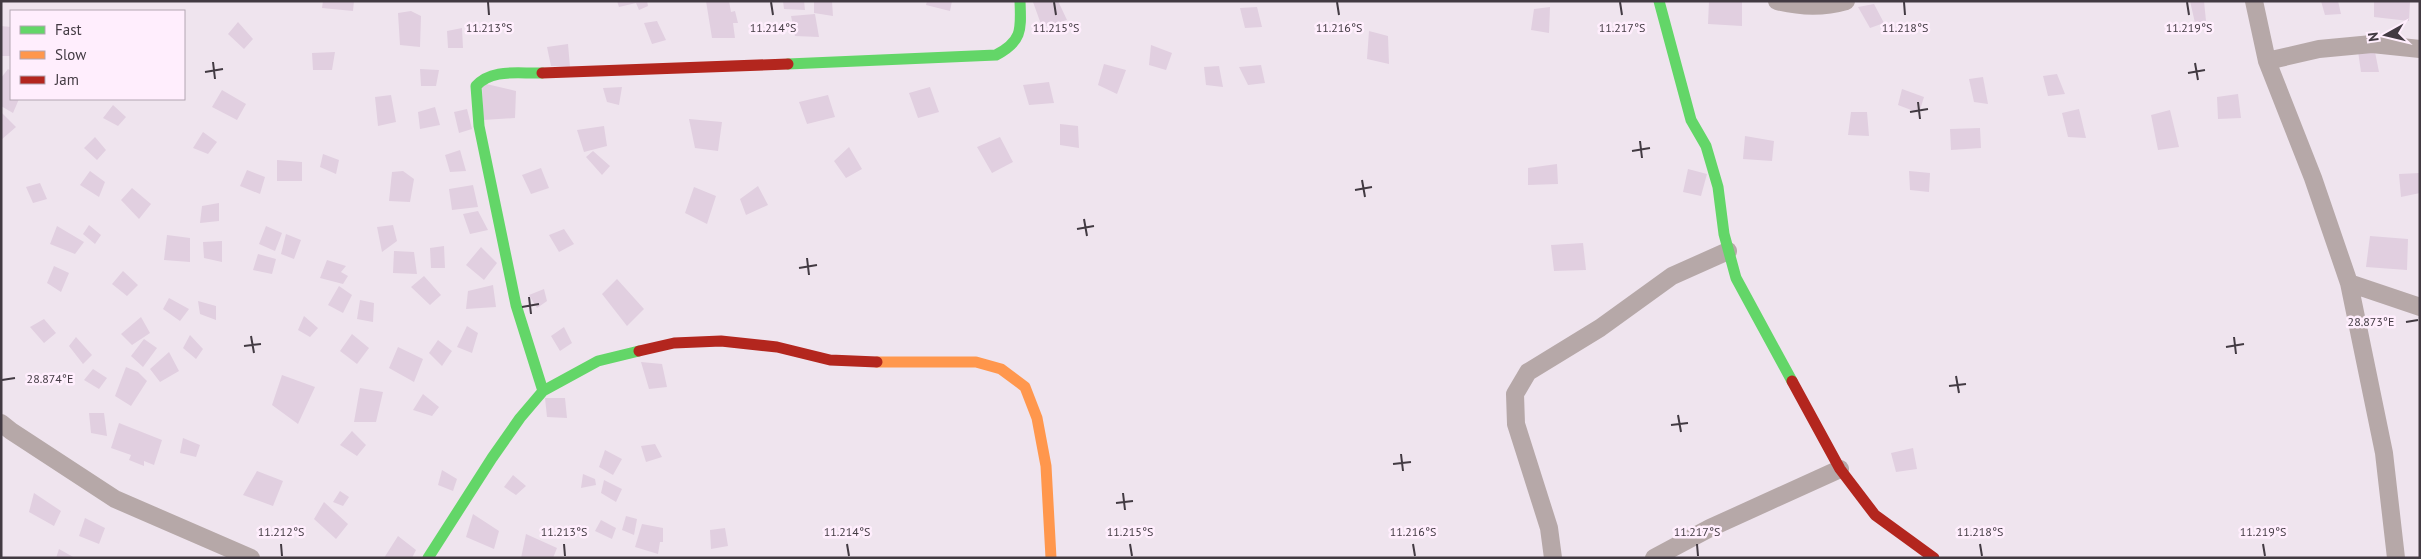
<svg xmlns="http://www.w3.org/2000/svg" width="2421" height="559" font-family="'PT Sans',sans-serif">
<rect width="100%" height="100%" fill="#efe4ee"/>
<path fill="#e1cfe0" d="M323 1H354L353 11 322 8Z
M617 1H647L648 6 639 10 636 3 619 7Z
M706 1H729L731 12 735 11 738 23H733L735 38H712Z
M783 1H804L805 10 784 9Z
M814 1H832L833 16 814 13Z
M927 1H952L950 11 926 5Z
M1058 1 1067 20 1042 27 1033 2Z
M1709 1 1742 2V26L1708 24Z
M2190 1H2204L2206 21 2195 23Z
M2321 1H2338L2341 14 2325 15Z
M2374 1H2410L2409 21 2374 17Z
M1874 4 1884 23 1870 28 1858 7Z
M1257 7 1262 27 1245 28 1240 8Z
M1550 7 1549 33 1531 30 1534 9Z
M411 11 421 16 420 47 400 45 398 13Z
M815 14 819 37 795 36 791 16Z
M657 21 666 40 652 44 644 23Z
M238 22 253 39 244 49 228 34Z
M1 26 11 27V56H1Z
M462 28 463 48H448L447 31Z
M1369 31 1388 36 1389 64 1367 59Z
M568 44 570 67 551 66 547 47Z
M1151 45 1172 53 1166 70 1149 65Z
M2358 51 2375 52 2379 72H2361Z
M335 52 332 70H313L312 53Z
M1104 64 1126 70 1117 94 1098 85Z
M1261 65 1265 83 1248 85 1239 67Z
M1219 66 1223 87 1206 85 1204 67Z
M8 69 11 71V99H19L13 113 1 106V78Z
M420 69 439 70 436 86H421Z
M2057 74 2065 94 2048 96 2043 76Z
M1983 77 1988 104 1974 102 1969 79Z
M1049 82 1054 103 1029 105 1023 85Z
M482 83 516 91 515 118 483 120Z
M622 87 619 105 607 102 603 88Z
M930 87 939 112 918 118 909 93Z
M1902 89 1924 97 1919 113 1898 105Z
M222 90 246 104 237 120 212 107Z
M2238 94 2241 118 2218 119 2217 97Z
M391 95 396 122 378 126 375 97Z
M828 95 835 117 807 124 799 102Z
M113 105 126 117 118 126 103 118Z
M435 107 440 125 420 129 418 112Z
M467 109 472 129 459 133 454 112Z
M2079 109 2086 138 2068 137 2062 113Z
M2170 110 2179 147 2158 150 2151 115Z
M1 112 16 127 1 140Z
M1851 112H1867L1869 136 1848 135Z
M689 119 722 122 718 151 695 148Z
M1060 124 1078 126 1079 148 1060 145Z
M604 126 607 146 584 152 577 130Z
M1980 128 1981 148 1951 150 1950 129Z
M203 132 217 142 208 154 193 148Z
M1745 136 1774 141 1772 161 1743 159Z
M95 137 106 150 97 160 84 148Z
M1000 137 1013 162 992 173 977 147Z
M849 147 862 169 846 178 834 161Z
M460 150 466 171 450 172 445 155Z
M593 151 610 166 602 175 586 157Z
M323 154 339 160 336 174 320 167Z
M277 160 302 162V181H277Z
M1557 164 1558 184 1528 185V168Z
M541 168 549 188 531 194 522 175Z
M1688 169 1707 174 1701 196 1683 192Z
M247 170 265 177 260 194 240 186Z
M90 171 105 182 99 197 80 185Z
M403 171 414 179 410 202 389 201 392 172Z
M1909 171 1930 173 1929 192 1910 190Z
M2420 173V193L2401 197 2399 174Z
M40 183 47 199 33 203 26 187Z
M473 185 478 207 452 210 449 189Z
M758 186 768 205 746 215 740 199Z
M694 187 716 196 707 224 685 213Z
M132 188 151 204 139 219 121 200Z
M219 203V221L200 223 202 206Z
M478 211 488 230 470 234 463 214Z
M89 225 101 235 95 244 83 234Z
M393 225 397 241 382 252 377 227Z
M57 226 84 242 75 254 50 244Z
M266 226 282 233 275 251 259 244Z
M564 229 574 244 559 252 549 235Z
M286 234 301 240 294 259 281 254Z
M167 235 190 238V262L164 260Z
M2370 236 2408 239 2407 270 2366 267Z
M222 241V262L204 258 203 242Z
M1583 243 1586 270 1554 271 1551 245Z
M444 246 445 268H431L430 248Z
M481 247 497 263 484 280 466 265Z
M394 251 414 252 417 274 393 273Z
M258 254 276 259 272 274 253 270Z
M327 260 346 266 341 272 348 276 343 284 320 278Z
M54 266 69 273 61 292 47 283Z
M123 271 138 285 127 296 112 284Z
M424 276 441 295 430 305 411 287Z
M617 279 644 309 627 326 602 294Z
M493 285 496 307 466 309 468 291Z
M339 286 352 295 343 313 328 305Z
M544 289 547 301 537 308 529 295Z
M169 298 189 309 180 321 163 309Z
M360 300 374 303 373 322 357 319Z
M198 301 216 306V320L200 314Z
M304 316 318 328 310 337 298 330Z
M141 317 150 333 132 345 121 334Z
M44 319 56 333 44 343 30 327Z
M467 326 478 333 472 353 457 347Z
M564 327 572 343 560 351 551 336Z
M352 334 369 348 357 364 340 351Z
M190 335 203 349 196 359 183 348Z
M76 337 92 355 83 364 69 346Z
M144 339 157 348 143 367 131 356Z
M438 340 452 351 442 366 429 353Z
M398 347 423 359 414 382 389 368Z
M169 352 179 371 160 382 150 369Z
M641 362 662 364 667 387 649 389Z
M126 367 138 372 147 381 131 406 115 396Z
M93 369 107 378 99 389 84 380Z
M282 375 315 387 298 424 272 405Z
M360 388 383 392 376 422H354Z
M423 394 439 407 432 416 413 410Z
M545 398H565L567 418 547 417Z
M89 413H104L107 436 91 433Z
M119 423 162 440 154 465 144 461V466L129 460 131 455 111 448Z
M352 431 366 445 357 456 340 445Z
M183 438 200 445 196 457 180 453Z
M655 444 662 457 646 462 641 446Z
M1913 448 1917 469 1896 472 1891 453Z
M605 450 622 459 613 475 599 467Z
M442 470 457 479 453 491 438 485Z
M257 471 283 481 273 506 243 495Z
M583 474 595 479 596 485 581 488Z
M513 475 526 486 516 495 504 487Z
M604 480 622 489 616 502 601 493Z
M340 491 349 497 343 506 333 502Z
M34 493 61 511 54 526 29 512Z
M324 502 348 524 336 539 314 519Z
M473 514 499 531 494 549 466 537Z
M626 516 637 519 634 535 622 530Z
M85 518 105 528 99 544 79 536Z
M601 520 616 528 612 539 595 531Z
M642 524 663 528V542H660L658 554 635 547Z
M725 528 728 546 711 549 710 530Z
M526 534 557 548 553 558H521Z
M398 536 416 550 412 558H384Z
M59 549 75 558H56Z"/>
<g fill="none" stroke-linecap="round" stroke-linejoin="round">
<path stroke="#b6a8a8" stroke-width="18" d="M1777 1C1801 7 1822 8 1846 1
M2254 1 2267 61 2313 178 2349 283 2384 453 2396 558
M2267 61 2319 49 2372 44 2420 49
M2349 283 2420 307
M1 423 11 431 115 499 251 558
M1553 558 1549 528 1516 424 1515 394 1528 372 1600 328 1672 276 1728 251
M1654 558 1710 528 1840 469"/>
<path stroke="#63d668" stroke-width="11" d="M1659 1 1691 120 1706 146 1718 187 1724 234 1736 278 1792 381
M788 64 996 55C1023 41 1021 29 1020 1
M542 73C519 74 492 68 476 86L479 126 516 305 543 391
M428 558 492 458 520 418 543 391 598 361 639 351"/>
<path stroke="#ff974d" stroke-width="11" d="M877 362H976L1001 369 1025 387 1037 418 1046 466 1051 558"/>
<path stroke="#b3261e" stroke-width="11" d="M542 73 788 64
M639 351 674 343 721 341 777 347 830 360 877 362
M1792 381 1840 469 1875 515 1934 558"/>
</g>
<path fill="none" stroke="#423a42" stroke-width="2" d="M488 2 489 15M771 2 773 15M1054 2 1056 15M1337 2 1339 15M1620 2 1622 15M1904 2 1905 15M2187 2 2189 15M213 62 215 79M2195 63 2198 80M205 72 223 69M2188 73 2205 70M1918 102 1920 119M1910 112 1928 109M1640 141 1642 158M1632 151 1650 148M1362 180 1365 197M1355 190 1372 187M1084 219 1087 236M1077 229 1094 226M807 258 809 275M799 268 817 265M529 297 531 314M522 307 539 304M2406 322 2418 320M251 336 254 353M2234 337 2236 354M244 346 261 344M2226 347 2244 344M1956 376 1959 393M2 380 15 378M1949 386 1966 384M1678 415 1681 432M1671 425 1688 423M1401 454 1403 471M1393 464 1411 462M1123 493 1125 510M1116 503 1133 501M281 544 282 556M564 544 565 556M847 544 849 556M1130 544 1132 556M1413 544 1415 556M1697 544 1698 556M1980 544 1982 556M2263 544 2265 556"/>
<g font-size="12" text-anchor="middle" fill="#423a42" stroke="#ffeefd" stroke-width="5" stroke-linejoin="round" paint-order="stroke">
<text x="489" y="32">11.213°S</text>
<text x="773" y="32">11.214°S</text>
<text x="1056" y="32">11.215°S</text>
<text x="1339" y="32">11.216°S</text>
<text x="1622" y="32">11.217°S</text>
<text x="1905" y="32">11.218°S</text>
<text x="2189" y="32">11.219°S</text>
<text x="2371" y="326">28.873°E</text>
<text x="50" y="383">28.874°E</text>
<text x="281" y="536">11.212°S</text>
<text x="564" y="536">11.213°S</text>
<text x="847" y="536">11.214°S</text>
<text x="1130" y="536">11.215°S</text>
<text x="1413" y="536">11.216°S</text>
<text x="1697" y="536">11.217°S</text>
<text x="1980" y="536">11.218°S</text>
<text x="2263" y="536">11.219°S</text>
</g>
<rect width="2421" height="559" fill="none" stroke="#423a42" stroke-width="5"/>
<rect x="10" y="10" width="175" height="90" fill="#ffeefd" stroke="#b3a6b2"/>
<rect x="20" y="26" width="25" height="8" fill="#63d668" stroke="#b3a6b2"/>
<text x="55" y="35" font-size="15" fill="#423a42">Fast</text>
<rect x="20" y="51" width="25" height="8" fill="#ff974d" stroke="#b3a6b2"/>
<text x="55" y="60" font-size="15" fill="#423a42">Slow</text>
<rect x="20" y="76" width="25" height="8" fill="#b3261e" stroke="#b3a6b2"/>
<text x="55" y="85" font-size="15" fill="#423a42">Jam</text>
<g transform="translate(2386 35) rotate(262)" stroke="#ffeefd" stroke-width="4" paint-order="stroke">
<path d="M0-4L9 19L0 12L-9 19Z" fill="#423a42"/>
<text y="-8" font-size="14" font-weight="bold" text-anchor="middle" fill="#423a42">N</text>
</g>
</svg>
